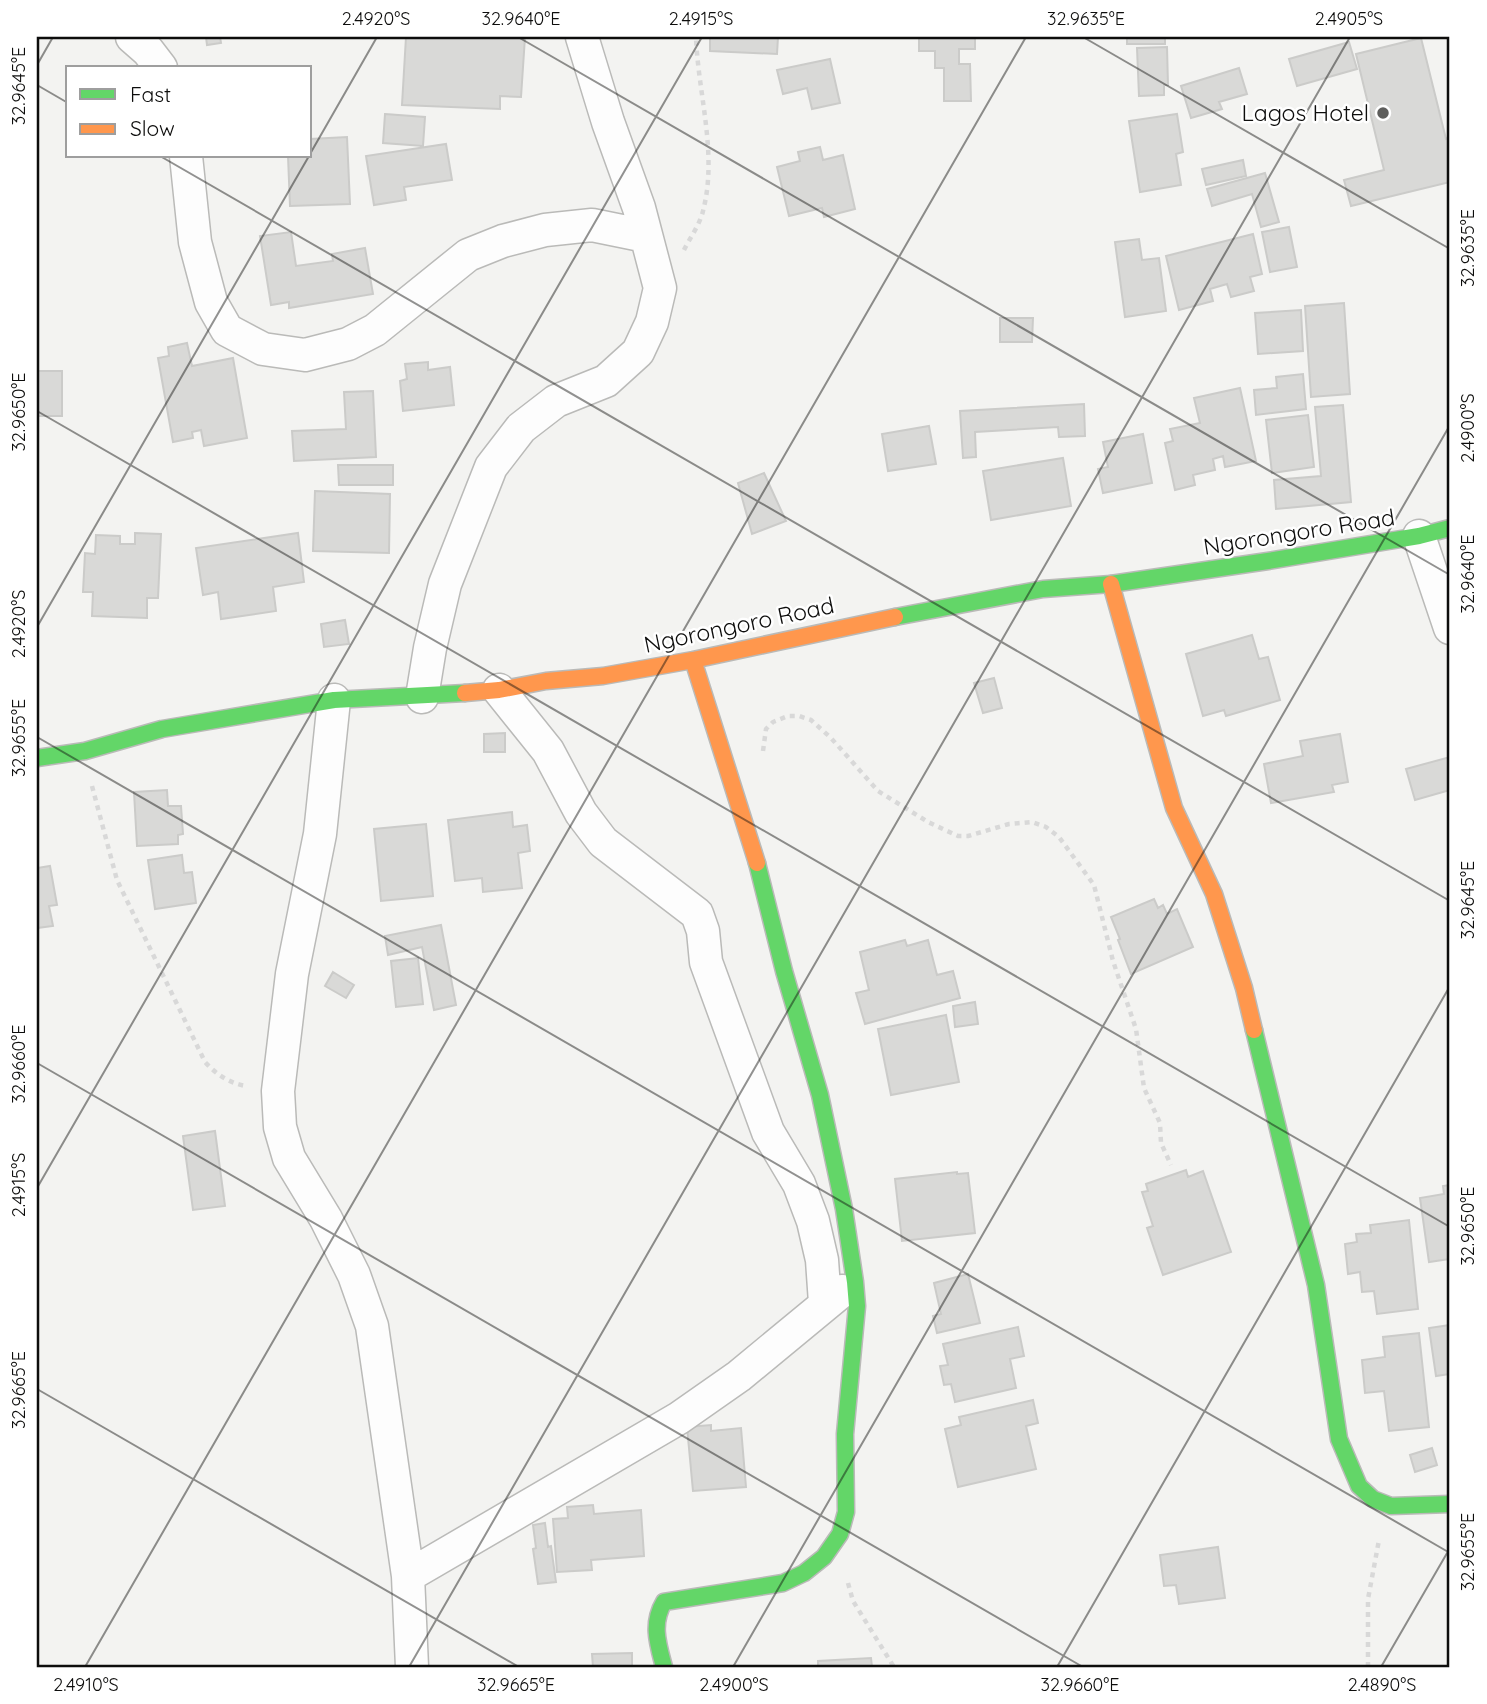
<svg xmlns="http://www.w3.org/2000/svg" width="1487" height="1704" font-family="Quicksand,sans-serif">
<rect width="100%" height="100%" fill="#f3f3f1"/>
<path fill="#d9d9d7" stroke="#cbcbc9" stroke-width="2" d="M206 37H220L221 43 207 45Z
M406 37H525L521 97 500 96V109L402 105Z
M710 37H778L777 54 710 51Z
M919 37H975V49H959V64H970L971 101H944V68H935V51H919Z
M1127 37H1165V44H1127Z
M1421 38 1446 139 1450 138V182L1351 206 1344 180 1384 170 1356 54Z
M1349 42 1357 69 1297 86 1289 59Z
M1167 47 1168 85H1164V95L1139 96 1137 48Z
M830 59 840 103 812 109 807 88 783 94 777 70Z
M1239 68 1247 94 1219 102 1222 109 1191 118 1181 86Z
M385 114 425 117 423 146 383 143Z
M1177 114 1183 152 1176 154 1181 185 1140 192 1129 121Z
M347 137 350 204 290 206 288 156H310V139Z
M446 144 452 180 404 187 406 200 374 205 366 156Z
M820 147 823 160 843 155 855 209 824 217 822 208 789 216 777 167 800 161 798 152Z
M1243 160 1246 176 1206 185 1202 169Z
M1265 173 1279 222 1261 227 1252 194 1212 206 1207 189Z
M1289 227 1297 267 1270 272 1262 232Z
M291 232 296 266 333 261 332 254 365 248 373 294 289 308V302L271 305 260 236Z
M1253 234 1262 274 1250 277 1254 291 1231 297 1227 284 1210 289 1213 301 1179 310 1166 256Z
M1139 239 1142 260 1159 258 1166 311 1125 317 1115 242Z
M1344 303 1350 394 1311 397 1305 306Z
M1301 310 1303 351 1258 354 1255 313Z
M1000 318H1033L1032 342H1000Z
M187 343 192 366 233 358 247 438 204 446 201 430 192 432 193 438 173 442 158 358 169 356 168 347Z
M428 362V370L450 367 454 405 403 411 400 381 407 379 405 364Z
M37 371H62V416H37Z
M1303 374 1306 409 1256 415 1254 390 1277 388 1276 377Z
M1240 388 1256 461 1225 467 1223 456 1213 459 1215 470 1193 475 1195 485 1175 490 1165 443 1173 441 1170 429 1200 423 1194 398Z
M373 391 376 457 294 461 292 431 346 429 344 392Z
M1084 404 1085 436 1059 437 1058 427 975 432 976 457 963 458 960 411Z
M1343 405 1351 502 1276 509 1274 480 1321 476 1315 407Z
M1308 415 1314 467 1272 473 1266 420Z
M929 426 936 464 888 471 882 434Z
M1143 434 1152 483 1103 493 1098 469 1108 467 1103 442Z
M1063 458 1071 506 991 520 983 471Z
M338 465H393V485H339Z
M764 473 786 521 752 534 738 483Z
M315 491 390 494 389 553 313 551Z
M135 533 161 534 158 598H147V618L92 616 93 592H83L85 553 95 554 96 535 120 536V544H135Z
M298 533 304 582 273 587 276 611 221 619 218 592 203 595 196 548Z
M345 620 349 644 324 647 321 624Z
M1252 635 1259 659 1268 657 1280 700 1226 716 1224 710 1203 716 1186 654Z
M994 678 1002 708 983 713 974 683Z
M505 733V752H484V734Z
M1340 734 1348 782 1332 785 1334 792 1271 803 1264 764 1303 756 1300 741Z
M1450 757V790L1415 800 1406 769Z
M167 790 168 806H181L183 834 178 835V844L137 846 134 792Z
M512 812 513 827 527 825 530 851 518 853 522 888 483 892 482 878 455 881 448 820Z
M426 824 433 896 381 901 374 829Z
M182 855 184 873 192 872 196 903 155 909 148 860Z
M50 866 57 905 49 906 53 926 37 928V868Z
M1154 899 1158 908 1163 905 1167 914 1177 909 1193 947 1131 974 1118 940 1120 939 1111 917Z
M441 925 456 1005 434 1010 422 947 388 955 385 936Z
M905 940 907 946 928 940 937 975 953 971 960 998 865 1024 856 993 869 990 860 952Z
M418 958 423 1004 396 1007 391 961Z
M333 972 354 985 346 998 325 986Z
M975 1002 978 1024 955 1027 953 1006Z
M946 1015 959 1082 891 1095 878 1029Z
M215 1131 225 1206 193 1210 183 1136Z
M1186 1170 1188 1177 1203 1171 1231 1252 1163 1275 1147 1228 1153 1226 1142 1192 1148 1191 1146 1184Z
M957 1172V1174L968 1173 975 1233 902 1241 895 1179Z
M1450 1185V1259L1429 1262 1420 1198 1444 1194 1443 1186Z
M1409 1220 1418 1309 1377 1314 1374 1291 1362 1292 1360 1272 1348 1274 1345 1244 1357 1242 1356 1234 1371 1233 1370 1225Z
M968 1274 980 1323 937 1333 933 1316 941 1314 934 1283Z
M1450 1325V1374L1436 1376 1429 1328Z
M1018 1327 1024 1356 1010 1359 1016 1388 955 1402 951 1384 944 1385 940 1366 948 1365 943 1344Z
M1419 1333 1429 1427 1389 1431 1384 1391 1365 1393 1362 1360 1385 1357 1383 1337Z
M1033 1400 1038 1423 1026 1426 1036 1469 958 1487 945 1429 961 1425 959 1417Z
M711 1425V1431L741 1428 746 1487 693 1491 687 1427Z
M1432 1448 1437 1465 1415 1472 1410 1455Z
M593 1505 594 1514 641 1510 644 1556 591 1560 592 1570 557 1572 553 1519 568 1518 567 1507Z
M545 1523 548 1547 551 1546 556 1582 538 1584 533 1549 536 1548 533 1525Z
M1218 1547 1225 1598 1179 1604 1176 1585 1164 1586 1160 1555Z
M632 1653V1667H593L592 1654Z
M871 1658 872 1667H880H818V1661Z"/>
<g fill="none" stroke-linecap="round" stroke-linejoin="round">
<g stroke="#babab8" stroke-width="35">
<path id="street" d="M132 37 148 51 161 68
M186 156 195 242 211 302 227 330 263 349 305 355 348 344 375 330 468 255 503 241 545 230 592 225 646 236
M1419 536 1450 628
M499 690 548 751 581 813 603 842 697 914 703 931 706 962 768 1132 799 1184 813 1221 822 1260 825 1303
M422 697 430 648 445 584 491 467 521 428 556 401 606 381 638 352 652 322 660 288 639 208 608 122 582 37
M334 700 320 834 292 974 278 1091 280 1127 289 1158 326 1219 354 1275 372 1326 408 1576 412 1667
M408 1576 679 1418 739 1376 842 1291"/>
</g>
<g stroke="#babab8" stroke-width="19">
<path id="fast" d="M895 617 1043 589 1111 584 1268 561 1419 536 1450 528
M37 758 85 751 162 729 334 700 465 693
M1254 1030 1316 1285 1339 1439 1359 1486 1373 1499 1391 1506 1450 1504
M664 1667C658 1644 651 1624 664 1602L783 1583 804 1573 824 1557 840 1534 846 1512 845 1434 857 1306 855 1282 844 1209 820 1095 784 971 757 863"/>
</g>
<g stroke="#babab8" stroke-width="19">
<path id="slow" d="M1111 584 1174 808 1214 894 1244 988 1254 1030
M693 660 757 863
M465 693 499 690 546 681 603 676 693 660 895 617"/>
</g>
<path stroke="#d8d8d8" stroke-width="4.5" stroke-dasharray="5 5" stroke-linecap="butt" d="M684 250C690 238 700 224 703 211 718 154 698 94 696 37
M763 751 766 729 773 722 788 716H799L811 720 831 738 878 791 928 822 958 836H968L1009 824 1032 822 1046 827 1059 837 1094 885 1113 961 1136 1029 1144 1088 1160 1123 1161 1143 1171 1165
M92 786 117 880 205 1062C217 1075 229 1083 246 1086
M848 1583 853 1601 894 1667
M1368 1667V1599L1379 1540"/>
<use href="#street" stroke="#fdfdfd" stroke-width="32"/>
<use href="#fast" stroke="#63d668" stroke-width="16"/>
<use href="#slow" stroke="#ff974d" stroke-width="16"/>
</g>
<path fill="none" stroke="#0d0d0c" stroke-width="2" stroke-opacity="0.45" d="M518 37 1450 575M1083 37 1450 249M37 65 53 37M37 85 68 103M310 154 377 37M160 156 1450 901M37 411 1450 1227M37 627 309 156M37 737 1450 1553M37 1063 1083 1667M37 1188 702 37M37 1389 519 1667M85 1667 1026 37M409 1667 1350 37M733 1667 1450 425M1057 1667 1450 986M1381 1667 1450 1548"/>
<circle fill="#5e5e5c" stroke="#fff" stroke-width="2.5" cx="1383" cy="113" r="7"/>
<g text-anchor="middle" stroke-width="5" stroke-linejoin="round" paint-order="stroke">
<g font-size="23" fill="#0d0d0c" stroke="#fff" text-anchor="end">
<text x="1369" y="121">Lagos Hotel</text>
</g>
<g font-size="23" fill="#0d0d0c" stroke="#fff">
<text transform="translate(1299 532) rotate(-9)" y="8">Ngorongoro Road</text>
<text transform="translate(739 625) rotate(-12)" y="8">Ngorongoro Road</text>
</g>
</g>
<rect width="1487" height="1704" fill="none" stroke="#ffffff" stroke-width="77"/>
<rect x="66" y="66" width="245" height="91" fill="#ffffff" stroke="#9e9e9e" stroke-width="2"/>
<rect x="80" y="89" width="35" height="10" fill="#63d668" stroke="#9e9e9e" stroke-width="2"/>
<text x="130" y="102" font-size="21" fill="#0d0d0c">Fast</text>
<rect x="80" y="124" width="35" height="10" fill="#ff974d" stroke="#9e9e9e" stroke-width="2"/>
<text x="130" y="136" font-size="21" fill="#0d0d0c">Slow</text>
<rect x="38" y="38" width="1410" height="1628" fill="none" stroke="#0d0d0c" stroke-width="2.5"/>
<g font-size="18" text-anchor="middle" fill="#0d0d0c">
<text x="376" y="25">2.4920°S</text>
<text x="521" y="25">32.9640°E</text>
<text x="701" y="25">2.4915°S</text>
<text x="1086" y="25">32.9635°E</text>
<text x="1349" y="25">2.4905°S</text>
<text transform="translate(19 86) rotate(-90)" y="6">32.9645°E</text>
<text transform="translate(1468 248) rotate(-90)" y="6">32.9635°E</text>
<text transform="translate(19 412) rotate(-90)" y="6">32.9650°E</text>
<text transform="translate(1468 428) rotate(-90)" y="6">2.4900°S</text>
<text transform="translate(1468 574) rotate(-90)" y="6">32.9640°E</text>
<text transform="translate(19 624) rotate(-90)" y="6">2.4920°S</text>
<text transform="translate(19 738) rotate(-90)" y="6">32.9655°E</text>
<text transform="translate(1468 900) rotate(-90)" y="6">32.9645°E</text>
<text transform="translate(19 1064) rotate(-90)" y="6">32.9660°E</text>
<text transform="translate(19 1185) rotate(-90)" y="6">2.4915°S</text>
<text transform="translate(1468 1226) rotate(-90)" y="6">32.9650°E</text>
<text transform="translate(19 1390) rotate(-90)" y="6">32.9665°E</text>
<text transform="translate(1468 1552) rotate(-90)" y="6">32.9655°E</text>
<text x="86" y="1691">2.4910°S</text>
<text x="516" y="1691">32.9665°E</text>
<text x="734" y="1691">2.4900°S</text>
<text x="1080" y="1691">32.9660°E</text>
<text x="1382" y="1691">2.4890°S</text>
</g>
</svg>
